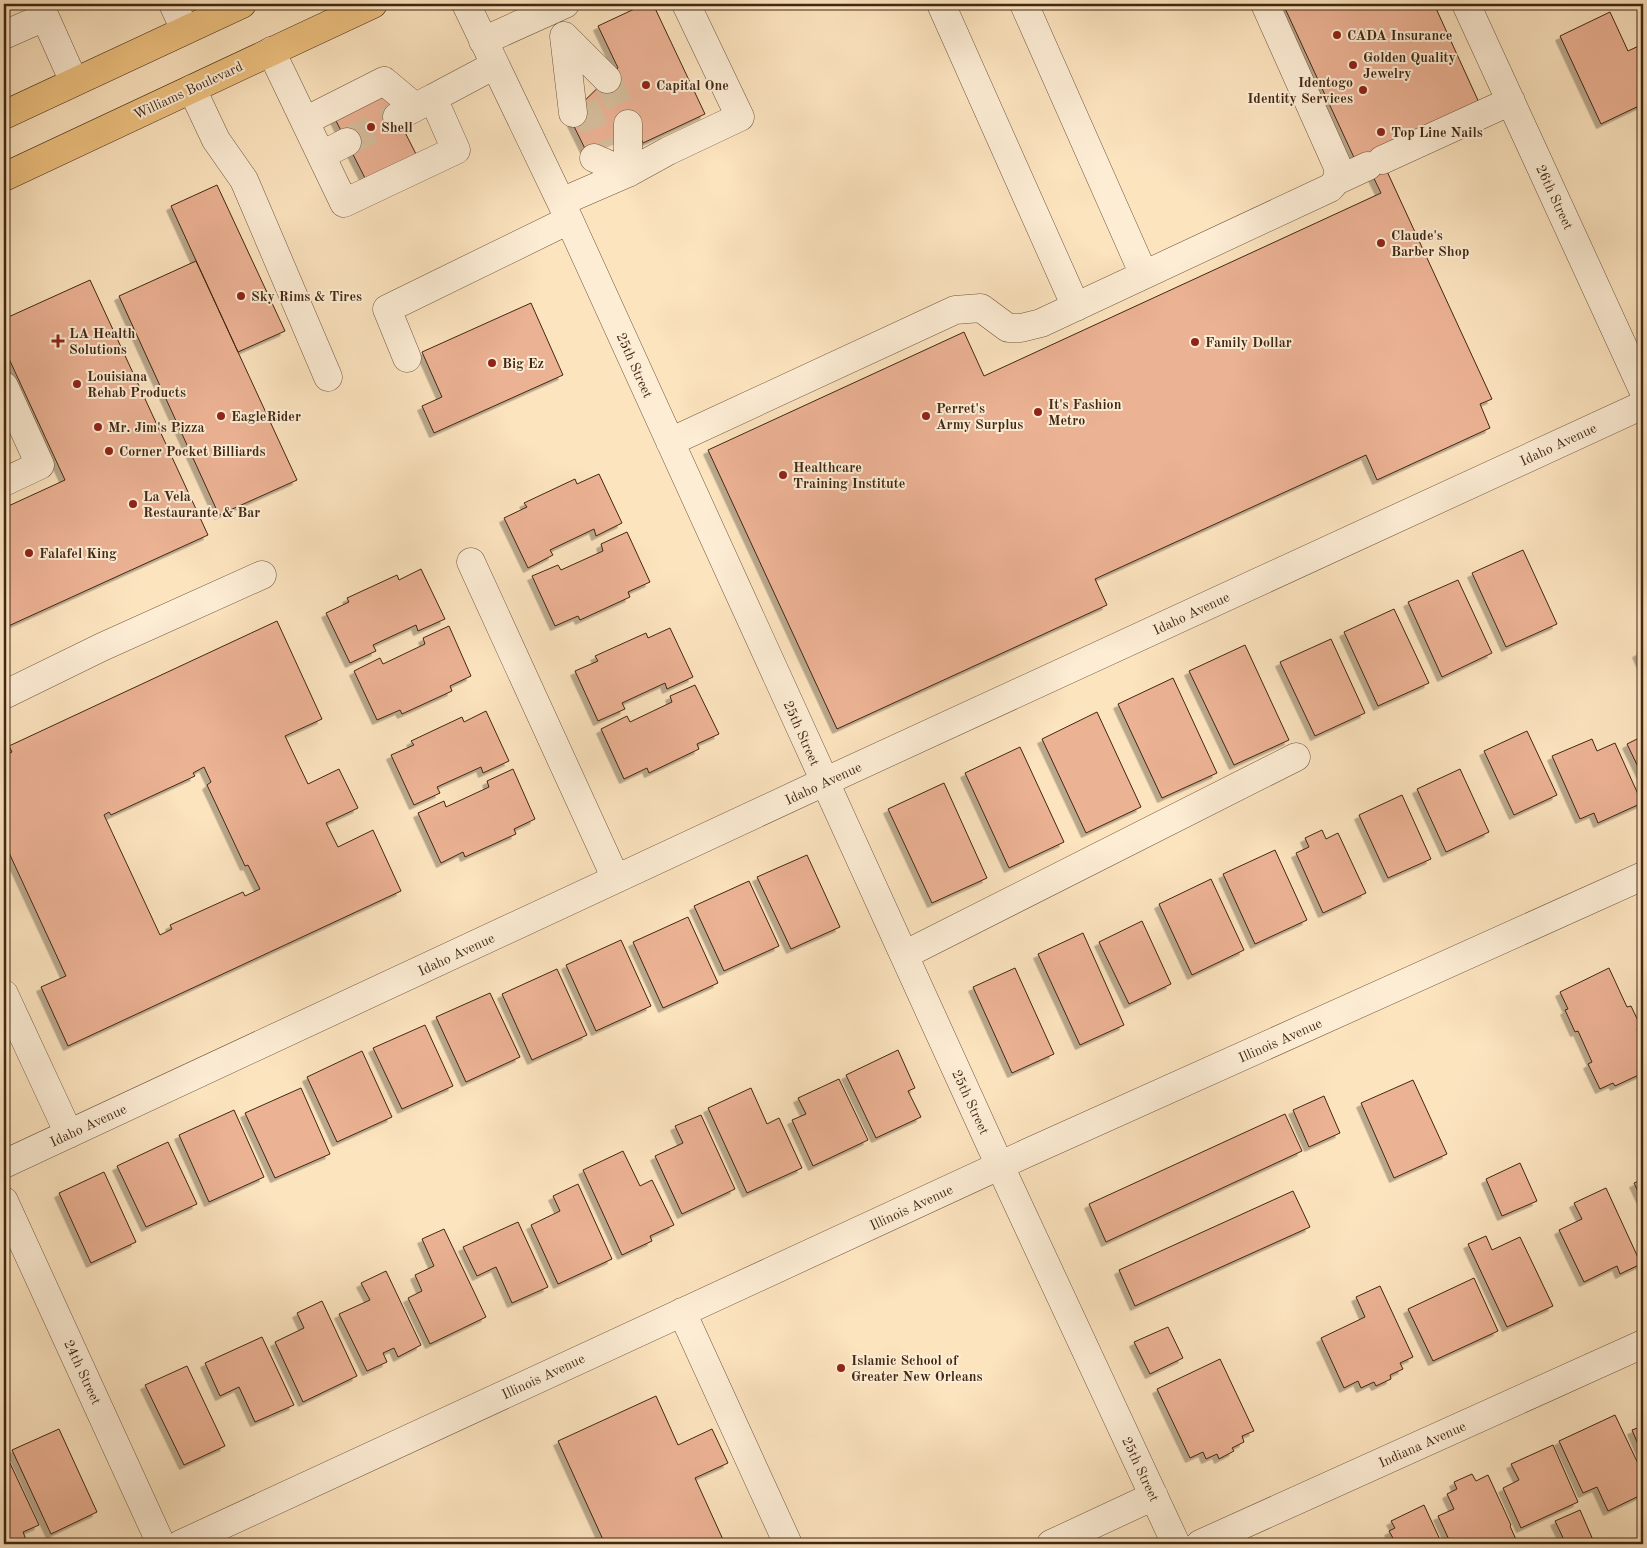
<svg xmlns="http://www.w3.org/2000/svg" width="1647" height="1548" font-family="'Old Standard TT',serif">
<defs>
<filter id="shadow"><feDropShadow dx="-4.5" dy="4.5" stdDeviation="0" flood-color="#0004"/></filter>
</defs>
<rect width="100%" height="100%" fill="#fce4bf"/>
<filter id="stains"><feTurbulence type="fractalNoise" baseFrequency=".004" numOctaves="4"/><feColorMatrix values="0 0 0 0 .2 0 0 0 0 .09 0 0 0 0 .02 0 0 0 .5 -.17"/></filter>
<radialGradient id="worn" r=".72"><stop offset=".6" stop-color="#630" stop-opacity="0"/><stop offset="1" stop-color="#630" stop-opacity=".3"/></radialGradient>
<path fill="#ecb294" stroke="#412713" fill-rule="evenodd" filter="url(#shadow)" d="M645 4H653L705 114 643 143 632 120 591 161 569 116 618 68 598 26Z
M1283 4H1434L1481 107 1379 154 1492 399 1480 404 1490 428 1377 480 1366 455 1095 579 1107 605 837 729 708 450 964 332 984 376 1381 193 1365 160 1357 164Z
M1610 12 1628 51 1643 44V104L1601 124 1560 36Z
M382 87 417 156 367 182 332 113Z
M217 185 285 331 238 352 171 206Z
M196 261 297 480 219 515 119 296Z
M90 280 208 535 4 628V508L65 480 4 348V319Z
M531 303 563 375 434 433 422 406 442 397 422 352Z
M599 474 622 523 596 536 594 529 550 550 553 555 528 568 504 518 527 507 524 503 575 479 577 484Z
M627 532 650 582 628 592 630 597 580 620 578 616 555 626 532 576 558 565 561 570 603 551 601 544Z
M1523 550 1557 624 1506 647 1472 573Z
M421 569 445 619 418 631 416 625 373 645 376 651 350 663 326 613 349 602 347 598 397 575 399 580Z
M1458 580 1492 653 1442 677 1408 602Z
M1394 609 1429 683 1378 706 1344 632Z
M277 621 322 719 285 736 308 784 339 769 358 808 326 823 338 847 373 830 401 891 68 1046 41 987 66 976 4 842V756L12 752 9 746ZM204 767 211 782 207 785 245 866 248 865 260 889 245 896 243 892 170 925 172 929 160 935 104 815 109 812 111 815 195 776 193 773Z
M449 626 471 676 450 686 452 691 402 714 400 710 377 720 354 671 380 658 383 664 425 644 423 638Z
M670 628 693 677 667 689 665 683 622 703 625 709 598 721 575 671 598 661 595 656 646 633 648 638Z
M1331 639 1365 713 1315 736 1280 662Z
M1245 645 1289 740 1234 765 1189 671Z
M1643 650V667L1637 653Z
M1173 678 1217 773 1162 798 1118 704Z
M695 685 719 734 697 744 699 749 649 773 647 768 624 779 601 729 627 716 630 722 672 702 670 696Z
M486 711 509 761 483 773 481 767 437 787 440 793 414 805 391 755 414 745 411 741 462 717 464 722Z
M1097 712 1141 807 1086 833 1042 739Z
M1527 731 1557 795 1514 815 1484 751Z
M1643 736V777L1627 744Z
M1592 739 1597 751 1615 743 1642 803 1598 823 1594 813 1580 819 1552 756Z
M1020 747 1064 842 1009 868 965 773Z
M513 769 535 819 514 829 516 834 465 857 463 852 441 863 418 813 444 801 446 807 489 787 487 781Z
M1460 769 1489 832 1446 852 1417 789Z
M944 783 987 878 932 903 888 809Z
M1402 795 1431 859 1388 878 1359 815Z
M1322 830 1326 839 1338 833 1366 893 1323 913 1296 853 1309 847 1305 838Z
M1275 850 1307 920 1255 944 1223 874Z
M807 855 840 927 791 949 757 877Z
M1211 879 1244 950 1192 975 1159 904Z
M749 881 779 946 724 971 694 906Z
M688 917 718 983 663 1008 633 942Z
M1142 921 1171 984 1129 1004 1099 942Z
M1083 933 1124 1025 1080 1045 1038 954Z
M621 940 651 1006 596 1031 566 965Z
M1015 968 1054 1054 1012 1073 973 987Z
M1609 968 1627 1007 1631 1006 1641 1027 1637 1029 1642 1039 1643 1038V1073L1615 1086 1613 1083 1600 1089 1588 1064 1592 1062 1578 1031 1575 1032 1565 1010 1568 1009 1560 992Z
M557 969 587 1035 532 1060 502 994Z
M490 993 520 1057 466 1082 436 1017Z
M425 1025 453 1086 402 1109 373 1048Z
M898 1050 915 1088 908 1091 921 1117 876 1138 846 1075Z
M362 1051 392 1117 337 1142 307 1077Z
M839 1079 868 1140 813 1166 792 1120 806 1114 798 1098Z
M1413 1080 1447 1154 1394 1178 1361 1103Z
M301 1088 330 1154 275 1178 245 1113Z
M751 1088 767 1124 779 1118 802 1168 747 1193 708 1108Z
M1324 1096 1340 1133 1309 1147 1293 1110Z
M234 1110 264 1177 209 1202 179 1135Z
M1285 1114 1302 1151 1106 1242 1089 1204Z
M701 1115 735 1189 682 1214 655 1156 683 1143 675 1126Z
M168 1142 197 1204 146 1227 117 1166Z
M623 1151 640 1186 652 1180 674 1225 650 1236 652 1241 622 1255 583 1170Z
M1520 1163 1537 1201 1502 1216 1486 1179Z
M104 1172 136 1242 91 1263 59 1193Z
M1643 1179V1202L1634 1183Z
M578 1184 612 1259 558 1284 531 1225 560 1211 553 1196Z
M1606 1188 1641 1264 1620 1274 1617 1266 1584 1282 1559 1230 1582 1219 1574 1203Z
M1293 1191 1310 1227 1135 1306 1119 1270Z
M518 1222 548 1287 512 1303 496 1267 477 1276 463 1247Z
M444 1229 486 1317 430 1344 408 1298 422 1291 415 1275 434 1266 422 1239Z
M1486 1236 1492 1250 1520 1237 1553 1306 1507 1327 1468 1244Z
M386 1271 421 1345 398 1357 394 1348 383 1353 387 1362 367 1371 339 1314 370 1300 361 1283Z
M1474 1278 1498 1331 1433 1361 1408 1309Z
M1380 1286 1413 1357 1400 1363 1403 1369 1390 1375 1391 1379 1376 1386 1374 1382 1361 1388 1358 1381 1344 1388 1321 1338 1365 1317 1356 1297Z
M322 1301 357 1376 303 1402 275 1342 304 1328 297 1313Z
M1168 1327 1183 1358 1150 1374 1134 1342Z
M262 1337 294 1405 255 1422 239 1387 220 1396 205 1363Z
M1220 1359 1254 1431 1242 1436 1244 1442 1232 1448 1234 1451 1219 1459 1217 1454 1206 1459 1203 1452 1190 1458 1157 1389Z
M187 1366 225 1446 184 1465 145 1385Z
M656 1396 678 1445 712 1429 728 1463 695 1478 725 1544H605L558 1441Z
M1615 1415 1643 1474V1494L1608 1511 1597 1487 1583 1493 1559 1441Z
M1643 1426V1456L1632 1430Z
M59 1429 97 1512 51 1534 12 1450Z
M1553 1445 1578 1502 1521 1528 1503 1488 1519 1480 1511 1464Z
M8 1459 39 1525 23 1532 27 1542 21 1544 4 1543V1461Z
M1472 1474 1476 1481 1488 1475 1511 1525 1510 1526 1518 1544H1451L1438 1516 1454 1509 1447 1494 1457 1489 1454 1482Z
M1424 1505 1442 1544H1384L1394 1540 1389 1531 1395 1528 1391 1521Z
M1580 1510 1593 1540 1582 1544H1566L1555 1521Z"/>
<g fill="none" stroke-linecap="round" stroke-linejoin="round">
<path stroke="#d7be9d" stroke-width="28" stroke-dasharray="28 14" stroke-linecap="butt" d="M607 79 628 124
M584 103 603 149
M347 142 397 117"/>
<g stroke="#70563e" stroke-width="29">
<path id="minor" d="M173 4 185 30
M466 4 561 202 1000 1166 1176 1544
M941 4 1076 307
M1024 4 1144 275
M1466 4 1643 390
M4 35 45 17 74 82
M483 41 565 4
M271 51 344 203 456 150 433 98 397 117
M192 89 216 140 244 180 328 377
M433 98 495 65
M573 113 564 36 607 79
M305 121 384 81 415 107
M322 155 347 142
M594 158 628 173
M1382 160 1511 101
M628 173V124
M1338 180 1368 166
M561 202 628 173 668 151 740 117 686 4
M407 358 387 309 569 220
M4 386 40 465 4 482
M670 442 955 310 981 308 1008 328H1021L1041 323 1330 188C1338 180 1339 177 1337 165L1265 4
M471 562 616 879
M4 695 102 647 262 575
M904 955 1296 757
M4 994 69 1134
M4 1164 824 782 1643 405
M4 1201 161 1544
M682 1312 788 1544
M181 1544 1027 1153 1643 876
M1051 1544 1154 1496
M1200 1544 1643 1344"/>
</g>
<g stroke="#412713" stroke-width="29">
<path id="major" d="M4 115 242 4
M4 177 373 4"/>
</g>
<use href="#minor" stroke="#fdedd5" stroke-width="28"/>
<use href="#major" stroke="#eec280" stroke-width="28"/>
</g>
<g fill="#8f2418" stroke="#fdedd5" stroke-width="2">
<circle cx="1337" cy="35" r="5"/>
<circle cx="1353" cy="65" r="5"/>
<circle cx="646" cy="85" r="5"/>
<circle cx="1363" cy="90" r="5"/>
<circle cx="371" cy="127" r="5"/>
<circle cx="1381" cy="132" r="5"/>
<circle cx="1381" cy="243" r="5"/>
<circle cx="241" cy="296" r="5"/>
<path d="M55.5 333.5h5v5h5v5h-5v5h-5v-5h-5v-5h5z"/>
<circle cx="1195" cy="342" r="5"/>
<circle cx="492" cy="363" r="5"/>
<circle cx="77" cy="384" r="5"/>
<circle cx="1038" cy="412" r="5"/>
<circle cx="221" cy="416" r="5"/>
<circle cx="926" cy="416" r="5"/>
<circle cx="98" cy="427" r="5"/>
<circle cx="109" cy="451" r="5"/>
<circle cx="783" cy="475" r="5"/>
<circle cx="133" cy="504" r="5"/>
<circle cx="29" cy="553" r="5"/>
<circle cx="841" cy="1368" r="5"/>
</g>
<g text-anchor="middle" stroke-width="4" stroke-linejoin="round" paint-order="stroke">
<g font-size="14" font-weight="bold" fill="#412713" stroke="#fdedd5" text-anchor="start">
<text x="1347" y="40">CADA Insurance</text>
<text x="1363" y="62">Golden Quality<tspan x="1363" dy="16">Jewelry</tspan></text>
<text x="1353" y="87" text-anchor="end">Identogo<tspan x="1353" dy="16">Identity Services</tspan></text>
<text x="656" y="90">Capital One</text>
<text x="381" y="132">Shell</text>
<text x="1391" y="137">Top Line Nails</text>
<text x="1391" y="240">Claude's<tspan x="1391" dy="16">Barber Shop</tspan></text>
<text x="251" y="301">Sky Rims &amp; Tires</text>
<text x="69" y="338">LA Health<tspan x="69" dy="16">Solutions</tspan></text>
<text x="1205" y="347">Family Dollar</text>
<text x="502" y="368">Big Ez</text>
<text x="87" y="381">Louisiana<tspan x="87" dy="16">Rehab Products</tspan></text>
<text x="1048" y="409">It's Fashion<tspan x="1048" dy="16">Metro</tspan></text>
<text x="936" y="413">Perret's<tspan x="936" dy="16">Army Surplus</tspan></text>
<text x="231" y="421">EagleRider</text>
<text x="108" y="432">Mr. Jim's Pizza</text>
<text x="119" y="456">Corner Pocket Billiards</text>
<text x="793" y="472">Healthcare<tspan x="793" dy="16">Training Institute</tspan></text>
<text x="143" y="501">La Vela<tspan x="143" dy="16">Restaurante &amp; Bar</tspan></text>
<text x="39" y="558">Falafel King</text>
<text x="851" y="1365">Islamic School of<tspan x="851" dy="16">Greater New Orleans</tspan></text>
</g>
<g font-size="14" fill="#412713" stroke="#fdedd5">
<text transform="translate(188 90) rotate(-25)" y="5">Williams Boulevard</text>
<text transform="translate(1555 197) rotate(65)" y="5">26th Street</text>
<text transform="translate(635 365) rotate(66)" y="5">25th Street</text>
<text transform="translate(1558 444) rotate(-25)" y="5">Idaho Avenue</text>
<text transform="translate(1191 613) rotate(-25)" y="5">Idaho Avenue</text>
<text transform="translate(802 733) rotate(66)" y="5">25th Street</text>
<text transform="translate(823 783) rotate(-25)" y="5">Idaho Avenue</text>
<text transform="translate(456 954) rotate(-25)" y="5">Idaho Avenue</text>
<text transform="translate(1280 1040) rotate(-24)" y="5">Illinois Avenue</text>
<text transform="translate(971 1102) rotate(65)" y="5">25th Street</text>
<text transform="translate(88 1125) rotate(-25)" y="5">Idaho Avenue</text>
<text transform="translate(911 1207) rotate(-25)" y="5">Illinois Avenue</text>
<text transform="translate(83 1372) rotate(65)" y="5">24th Street</text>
<text transform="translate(543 1376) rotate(-25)" y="5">Illinois Avenue</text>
<text transform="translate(1422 1444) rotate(-24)" y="5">Indiana Avenue</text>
<text transform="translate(1141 1469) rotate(65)" y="5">25th Street</text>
</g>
</g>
<rect width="1647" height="1548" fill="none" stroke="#fce4bf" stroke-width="20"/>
<rect x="5" y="5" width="1637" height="1538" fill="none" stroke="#412713" stroke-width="2.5"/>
<rect x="10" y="10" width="1627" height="1528" fill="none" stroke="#412713"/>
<rect width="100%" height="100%" filter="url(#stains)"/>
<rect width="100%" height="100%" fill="url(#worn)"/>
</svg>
